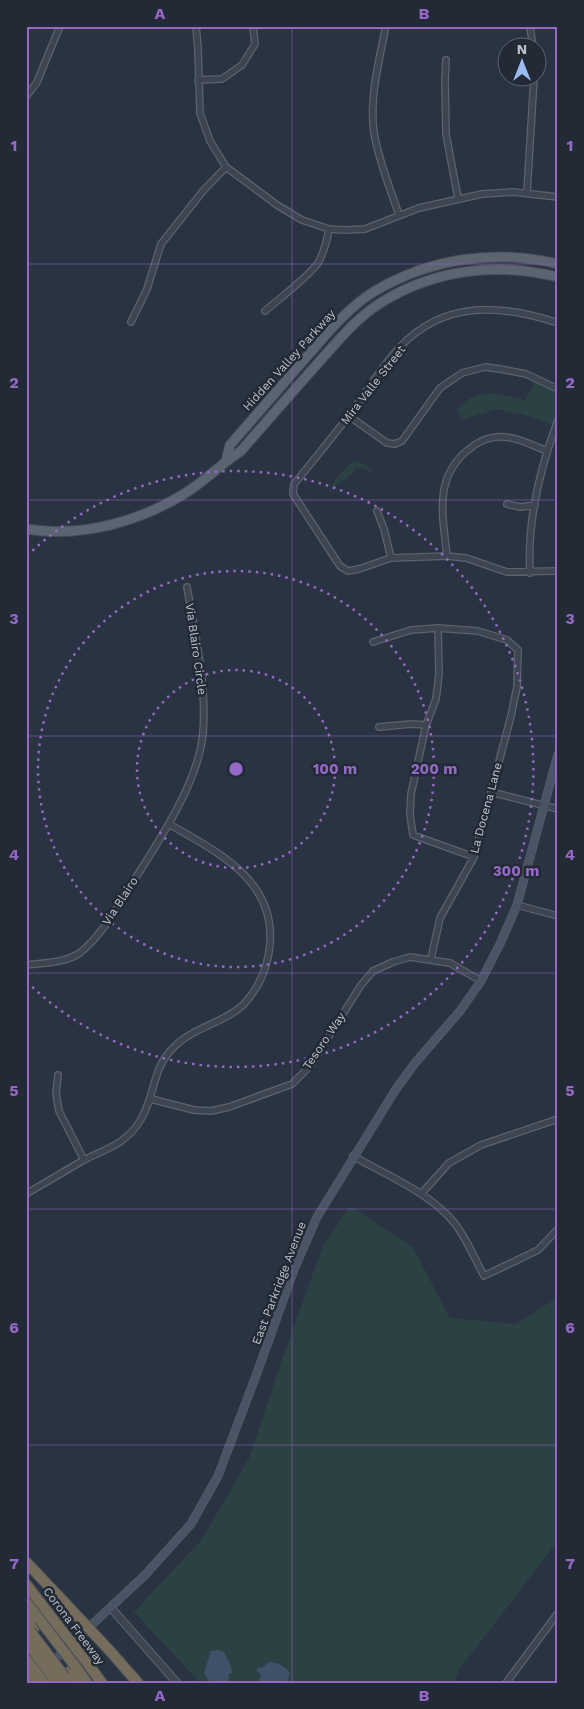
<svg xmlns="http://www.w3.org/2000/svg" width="584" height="1709" font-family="'Work Sans',sans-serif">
<rect width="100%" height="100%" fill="#293341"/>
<path fill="#2c4143" d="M535 382 558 393V410L552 424 524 415 497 409 461 420 457 409C479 386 498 394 525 400Z
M354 461C361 462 370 466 373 472L364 469 356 468 349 477 339 483 330 493C329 483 344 471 350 463Z
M350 1206 413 1247 450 1318 516 1324 558 1297V1541L459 1670 454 1683H200L134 1612 202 1539 250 1456 280 1365 322 1248Z"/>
<path fill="#405169" d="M218 1650 224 1652C227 1659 232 1666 232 1673L229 1674 228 1683H210L204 1673 210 1654 211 1651Z
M269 1662C277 1662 285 1666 290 1673L287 1683H257L261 1676 260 1673 257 1671V1668L263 1667Z"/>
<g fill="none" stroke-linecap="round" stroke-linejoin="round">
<g stroke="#5b636e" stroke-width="8">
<path id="minor" d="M196 26 198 49 200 113 210 141 226 167 277 205 302 220 329 229 346 230 365 229 419 208 482 194 513 192 558 197
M386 26C379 61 369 98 374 133 379 162 390 188 399 215
M530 26 533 48
M446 60 445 80 446 134 458 198
M198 80 222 79 242 65 255 44 253 26
M26 97 37 82 60 26
M527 192 534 78
M265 311C279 299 308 277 318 263 324 252 327 241 329 229
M131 322 147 289 161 244 203 191 226 167
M558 323C501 304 443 300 399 348 384 364 371 385 358 403 338 431 316 457 294 484L293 494 340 566 348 571 359 569 391 558 447 556 466 558 507 572 558 571
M349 416 387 443 395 444 402 441 440 388 462 373 485 367 500 369 526 374 558 389
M507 504 520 507 535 505
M377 511 384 529 391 558
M447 556C443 517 433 478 468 450 476 443 485 438 496 437 512 435 532 445 547 451
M530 573C527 522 540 468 558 420
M438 628 439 674 436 699 426 725 411 794 410 814 413 835 474 857
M373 642 411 630 438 628 478 631 507 640 518 650 517 687 511 716 474 857 440 918 431 959
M379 727 411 724 426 725
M491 792 558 809
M517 905 558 916
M26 965C43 963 67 963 81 952 104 933 119 904 135 879 160 839 199 781 203 733 207 684 195 635 187 587
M58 1075 56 1093 59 1111 84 1160
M151 1099 194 1110 211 1111 229 1107 292 1084 311 1065 361 985 373 971 393 962 410 957 450 963 481 981
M353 1156C386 1175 433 1194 456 1225 467 1240 475 1259 484 1276L538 1250 558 1229
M26 1194C45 1183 63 1172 82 1161 105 1149 125 1145 140 1121 156 1096 151 1068 175 1046 194 1027 224 1023 243 1005 259 988 268 967 270 944 275 879 217 852 169 824
M421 1194 449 1163 481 1145 558 1119
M506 1683 558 1613"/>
</g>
<g stroke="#5b636e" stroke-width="9">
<path id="tertiary" d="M111 1608 177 1683"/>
</g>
<g stroke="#5b636e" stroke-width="9">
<path id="secondary" d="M50 1664 145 1575 191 1524 218 1476 257 1373 295 1267 317 1217 396 1089 415 1063 460 1011 481 981 500 944 517 905 558 754"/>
</g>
<g stroke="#474e5a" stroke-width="11">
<path id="primary" d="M226 461 230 445C257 414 283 384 310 353 329 331 350 306 375 291 431 258 496 249 558 264
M26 529C81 538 140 522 187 492 206 480 222 463 241 451 267 421 293 391 319 362 338 341 357 317 382 302 435 269 498 262 558 277"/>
</g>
<g stroke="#48505b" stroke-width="12">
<path id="motorway" d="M26 1562 65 1603
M26 1584 49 1614
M26 1602 39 1619
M26 1616 35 1627
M110 1651 138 1683
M75 1666 87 1683
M91 1668 102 1683
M69 1672 78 1683"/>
</g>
<use href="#minor" stroke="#3d4551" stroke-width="5.5"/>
<use href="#tertiary" stroke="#3d4551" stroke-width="7"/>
<use href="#secondary" stroke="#4b5464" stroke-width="8"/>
<use href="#primary" stroke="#5b6471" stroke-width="9"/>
<use href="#motorway" stroke="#766c5b" stroke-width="10"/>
<g stroke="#48505b" stroke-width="12" stroke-linecap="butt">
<path id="motorway-bridge" d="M65 1603 110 1651
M49 1614 91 1668
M39 1619 75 1666
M30 1631 65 1677
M26 1641 57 1683
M26 1659 44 1683
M26 1675 32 1683"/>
</g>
<use href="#motorway-bridge" stroke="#766c5b" stroke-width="10"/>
</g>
<path fill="none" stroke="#9468c4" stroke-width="1" stroke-opacity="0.55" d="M292 26V1683M26 264H558M26 500H558M26 736H558M26 973H558M26 1209H558M26 1445H558"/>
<g fill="none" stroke="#9468c4" stroke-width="2.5" stroke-dasharray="2.5 5">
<circle cx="236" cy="769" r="99"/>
<circle cx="236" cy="769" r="198"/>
<path d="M27 556A298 298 0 1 1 27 982"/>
</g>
<g text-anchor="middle" stroke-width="5" stroke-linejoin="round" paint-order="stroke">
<g font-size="12" fill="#bac1cb" stroke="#222a36">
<text transform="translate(289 360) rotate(-48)" y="4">Hidden Valley Parkway</text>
<text transform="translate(373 385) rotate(-52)" y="4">Mira Valle Street</text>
<text transform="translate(196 649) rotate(82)" y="4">Via Blairo Circle</text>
<text transform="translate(486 808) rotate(-75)" y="4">La Docena Lane</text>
<text transform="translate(120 901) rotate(-57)" y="4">Via Blairo</text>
<text transform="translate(324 1041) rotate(-56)" y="4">Tesoro Way</text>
<text transform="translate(279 1283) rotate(-69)" y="4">East Parkridge Avenue</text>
<text transform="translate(74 1626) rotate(53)" y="4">Corona Freeway</text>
</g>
</g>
<circle cx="236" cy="769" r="8" fill="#9468c4" stroke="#222a36" stroke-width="2.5"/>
<g font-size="15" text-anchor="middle" font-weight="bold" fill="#9468c4" stroke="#222a36" stroke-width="5" stroke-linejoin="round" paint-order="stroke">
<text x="335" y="774">100 m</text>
<text x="434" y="774">200 m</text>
<text x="516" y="876">300 m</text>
</g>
<rect width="584" height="1709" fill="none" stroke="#222a36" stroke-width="55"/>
<g transform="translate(522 62)"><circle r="24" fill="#222a36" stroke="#5f6672"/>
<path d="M0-4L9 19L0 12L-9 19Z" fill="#99bbf1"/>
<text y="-8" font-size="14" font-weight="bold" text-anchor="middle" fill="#bac1cb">N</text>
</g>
<rect x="28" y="28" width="528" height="1654" fill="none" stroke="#9468c4" stroke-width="2"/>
<g font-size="16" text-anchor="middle" font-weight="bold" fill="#9468c4">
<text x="160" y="19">A</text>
<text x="424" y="19">B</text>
<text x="14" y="151">1</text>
<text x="570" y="151">1</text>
<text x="14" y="388">2</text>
<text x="570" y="388">2</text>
<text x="14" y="624">3</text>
<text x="570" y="624">3</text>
<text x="14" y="860">4</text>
<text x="570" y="860">4</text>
<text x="14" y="1096">5</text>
<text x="570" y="1096">5</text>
<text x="14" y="1333">6</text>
<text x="570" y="1333">6</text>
<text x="14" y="1569">7</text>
<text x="570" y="1569">7</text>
<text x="160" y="1701">A</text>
<text x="424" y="1701">B</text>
</g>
</svg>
